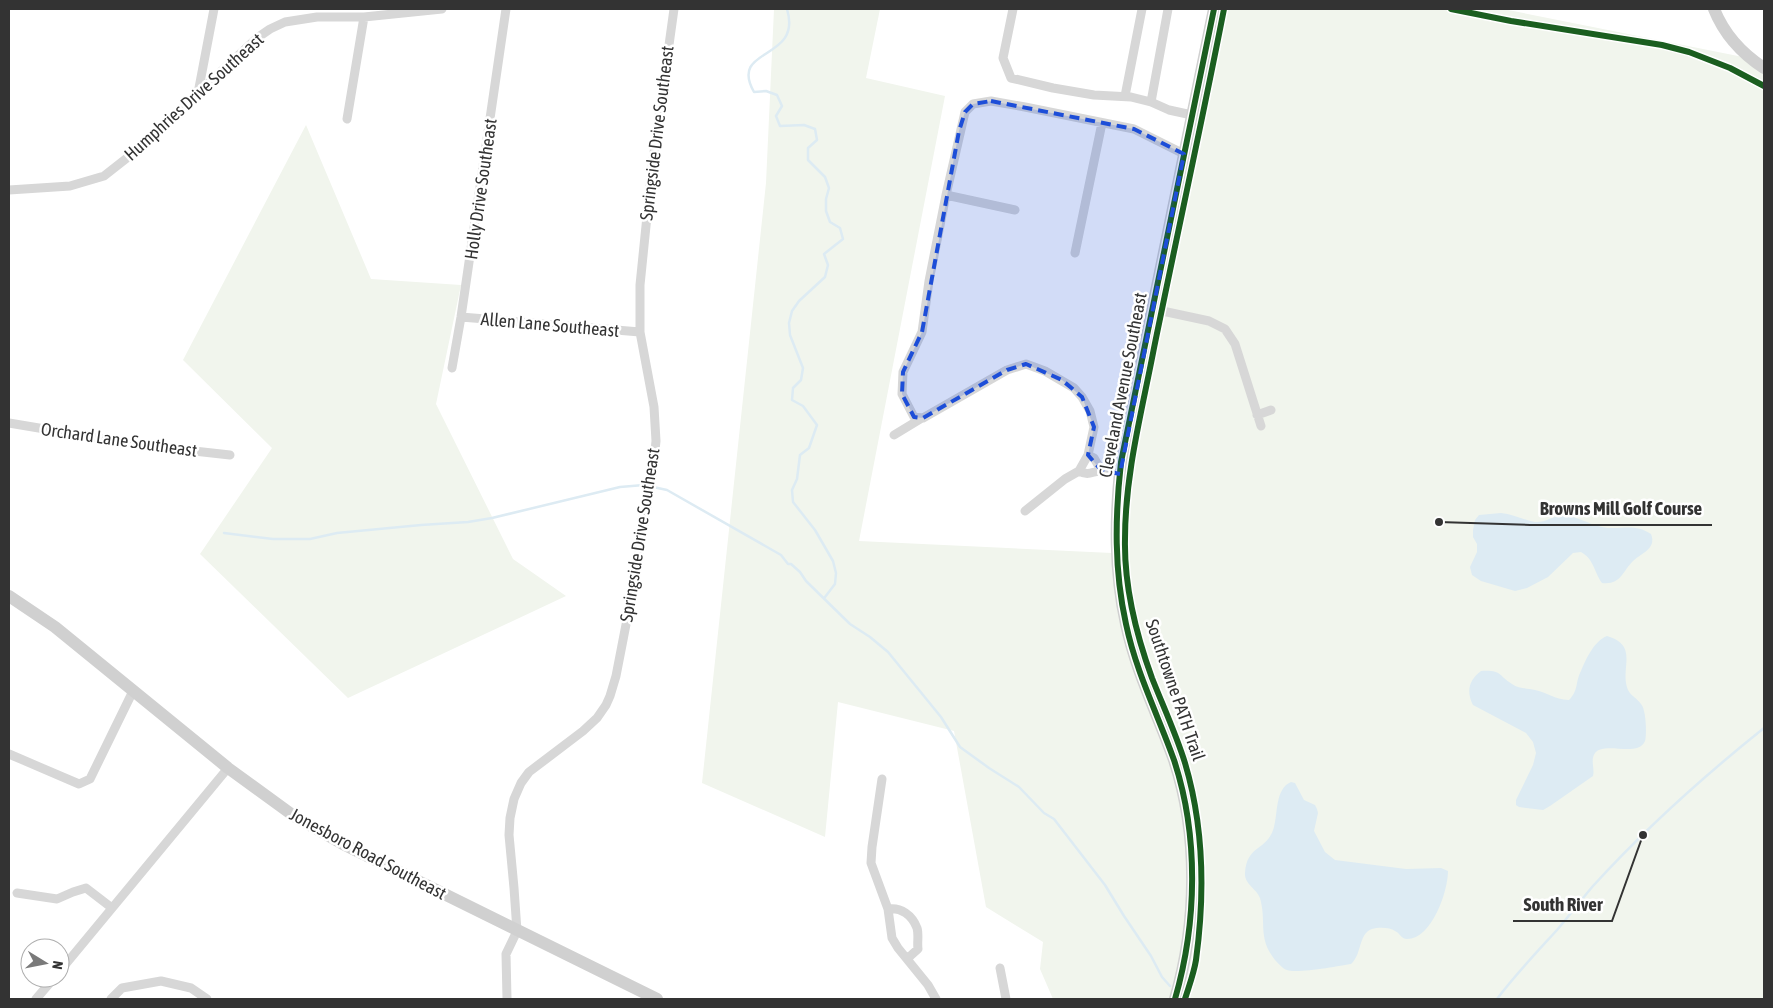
<svg xmlns="http://www.w3.org/2000/svg" width="1773" height="1008" font-family="'Asap Condensed',sans-serif">
<rect width="100%" height="100%" fill="#fff"/>
<path fill="#f1f5ed" d="M774 9H880L866 78 945 96 859 541 1112 553 1114 490 1215 9H1503L1748 58 1764 69V999H1053L1040 969 1043 942 986 907 954 731 838 702 825 837 702 783 766 183Z
M306 125 371 279 461 285 436 404 513 559 566 596 348 698 200 554 272 448 183 360Z"/>
<path fill="#ddebf3" d="M1501 513C1513 514 1524 520 1535 522 1545 523 1552 516 1561 516 1576 515 1588 524 1602 527 1620 531 1633 522 1651 534 1657 549 1641 553 1633 561 1622 572 1621 585 1602 583 1594 572 1594 559 1581 552L1573 553 1548 577 1527 588 1515 591 1481 581 1472 575 1470 567 1477 552V544L1473 537V530L1475 520 1479 515Z
M1607 636C1640 646 1619 668 1628 690 1631 696 1637 698 1641 704 1646 709 1647 734 1645 741 1638 758 1605 741 1595 753 1590 760 1595 769 1593 776L1550 806 1543 810 1519 807 1516 805V800L1533 765 1536 753 1533 742 1526 733 1473 705C1466 691 1469 680 1481 671 1503 670 1497 675 1512 684 1519 689 1528 688 1535 690 1549 693 1553 699 1569 700 1579 690 1575 682 1581 671 1586 659 1594 641 1607 636Z
M1291 782 1295 783 1304 800 1315 805 1317 809 1318 813 1314 831 1325 852 1335 860 1406 869 1441 868 1448 871C1448 891 1432 939 1407 939 1401 939 1400 933 1395 931 1390 927 1378 927 1372 929 1358 934 1362 955 1351 964 1339 966 1296 974 1287 970 1283 969 1278 963 1275 960 1257 937 1267 923 1260 898 1257 889 1244 884 1245 873 1247 844 1267 852 1274 827 1278 813 1275 789 1291 782Z"/>
<g fill="none" stroke-linecap="round" stroke-linejoin="round">
<path stroke="#ddebf3" stroke-width="2.5" d="M787 9C803 62 728 46 754 92L766 91 777 95 782 106 776 116 780 126 804 125 815 129 817 140 808 148V160L825 177 829 188 826 199V211L830 222 840 228 843 239 824 254 828 265 825 277 799 301 792 311 789 323 790 335 803 368 801 380 793 388 792 400 803 406 817 425 809 448 800 455 797 479 792 490 793 502 815 530 833 561 836 573 835 584 825 597
M224 533 273 539H310L337 533 421 525 468 522 492 518 620 487 644 485 667 490 781 555 788 564H791L800 572 806 581 850 624 870 637 888 652 941 717 960 747 989 768 1019 787 1044 813 1054 819 1105 885 1124 916 1151 956 1162 977 1170 986
M1497 999C1515 975 1536 953 1557 930 1569 916 1581 900 1593 886 1645 829 1704 776 1764 728"/>
<path stroke="#d7d7d7" stroke-width="9" d="M1013 9 1003 58 1011 78 1053 88 1094 95 1131 97 1151 102 1169 110 1192 115
M198 93 214 9
M1125 96 1142 9
M1151 102 1168 9
M347 119 364 17
M9 190 70 186 104 176 132 154 257 38 270 29 285 22 317 17H364L442 9
M946 195 1015 210
M1075 253 1102 123
M1153 309 1209 321 1225 329 1235 344 1261 426
M461 317 640 332
M452 368 461 317 506 9
M1257 415 1271 410
M9 423 140 445 230 455
M894 435 922 418
M1088 455 1094 458 1101 470
M1079 471C1090 477 1093 470 1103 471 1109 471 1115 473 1120 474
M1025 511 1065 479 1079 471 1088 455 1094 427 1090 411 1082 397 1074 388 1045 371 1026 364 1007 370 923 418 914 417 902 394 903 372 922 332 929 281 946 195 965 112 973 104 991 101 1025 107 1134 129 1184 154
M9 754 79 784 90 779 133 691
M882 779 872 847 871 863 888 909 892 938 898 948 928 985 936 999
M17 893 57 899 73 892 86 888 112 908
M888 909C901 907 912 915 917 928 919 934 917 943 918 949L908 958
M1000 968 1006 999
M60 971 228 768
M36 999 54 978
M111 999 122 988 161 981 191 988 207 999
M507 999 506 954 517 931 514 888 509 835 510 818 514 799 521 783 529 772 583 731 597 718 606 705 610 696 616 676 630 604 652 478 656 441 654 407 640 332V285L652 167 674 9"/>
<path stroke="#d0d0d0" stroke-width="12" d="M1714 9C1724 34 1741 53 1764 68
M9 596 55 627 228 768 294 816 343 844 657 999
M1175 999C1197 923 1199 836 1174 760 1158 715 1136 672 1126 624 1114 570 1115 517 1121 462L1214 9"/>
<g stroke="#fff" stroke-width="9">
<path id="cycleway" d="M1451 9 1511 21 1662 45 1689 52 1730 68 1764 86
M1175 999C1197 923 1199 836 1174 760 1158 715 1136 672 1126 624 1114 570 1115 517 1121 462L1214 9
M1185 999C1189 986 1194 973 1196 960 1205 894 1204 827 1185 763 1176 734 1163 706 1152 678 1136 634 1124 586 1125 539 1125 474 1142 411 1154 348 1177 235 1202 122 1224 9"/>
</g>
<use href="#cycleway" stroke="#1b5e20" stroke-width="6"/>
</g>
<path fill="#1d4ed8" fill-opacity="0.2" stroke="#1d4ed8" stroke-width="4" stroke-dasharray="10 6" stroke-linejoin="round" d="M991 101 1134 129 1184 154 1120 474 1101 470 1088 455 1094 427 1082 397 1062 380 1026 364 1007 370 923 418 914 417 902 394 903 372 922 332 959 131 965 112 973 104Z"/>
<g text-anchor="middle" stroke-width="5" stroke-linejoin="round" paint-order="stroke">
<g font-size="18" fill="#333" stroke="#fff">
<text transform="translate(194 97) rotate(-42)" y="6">Humphries Drive Southeast</text>
<text transform="translate(657 133) rotate(-83)" y="6">Springside Drive Southeast</text>
<text transform="translate(481 189) rotate(-82)" y="6">Holly Drive Southeast</text>
<text transform="translate(550 325) rotate(5)" y="6">Allen Lane Southeast</text>
<text transform="translate(1123 385) rotate(-79)" y="6">Cleveland Avenue Southeast</text>
<text transform="translate(119 440) rotate(8)" y="6">Orchard Lane Southeast</text>
<text transform="translate(640 535) rotate(-81)" y="6">Springside Drive Southeast</text>
<text transform="translate(1175 690) rotate(71)" y="6">Southtowne PATH Trail</text>
<text transform="translate(368 854) rotate(28)" y="6">Jonesboro Road Southeast</text>
</g>
</g>
<path fill="none" stroke="#333" stroke-width="2" d="M1439 522L1530 525H1712M1643 835L1612 921H1513"/>
<g fill="#333" stroke="#fff" stroke-width="2">
<circle cx="1439" cy="522" r="5"/>
<circle cx="1643" cy="835" r="5"/>
</g>
<g font-size="19" text-anchor="middle" font-weight="bold" fill="#333" stroke="#fff" stroke-width="5" stroke-linejoin="round" paint-order="stroke">
<text x="1621" y="515">Browns Mill Golf Course</text>
<text x="1563" y="911">South River</text>
</g>
<rect width="1773" height="1008" fill="none" stroke="#333333" stroke-width="20"/>
<g transform="translate(45 963) rotate(100)"><circle r="24" fill="#ffffff" stroke="#adadad"/>
<path d="M0-4L9 19L0 12L-9 19Z" fill="#7a7a7a"/>
<text y="-8" font-size="14" font-weight="bold" text-anchor="middle" fill="#333333">N</text>
</g>
</svg>
